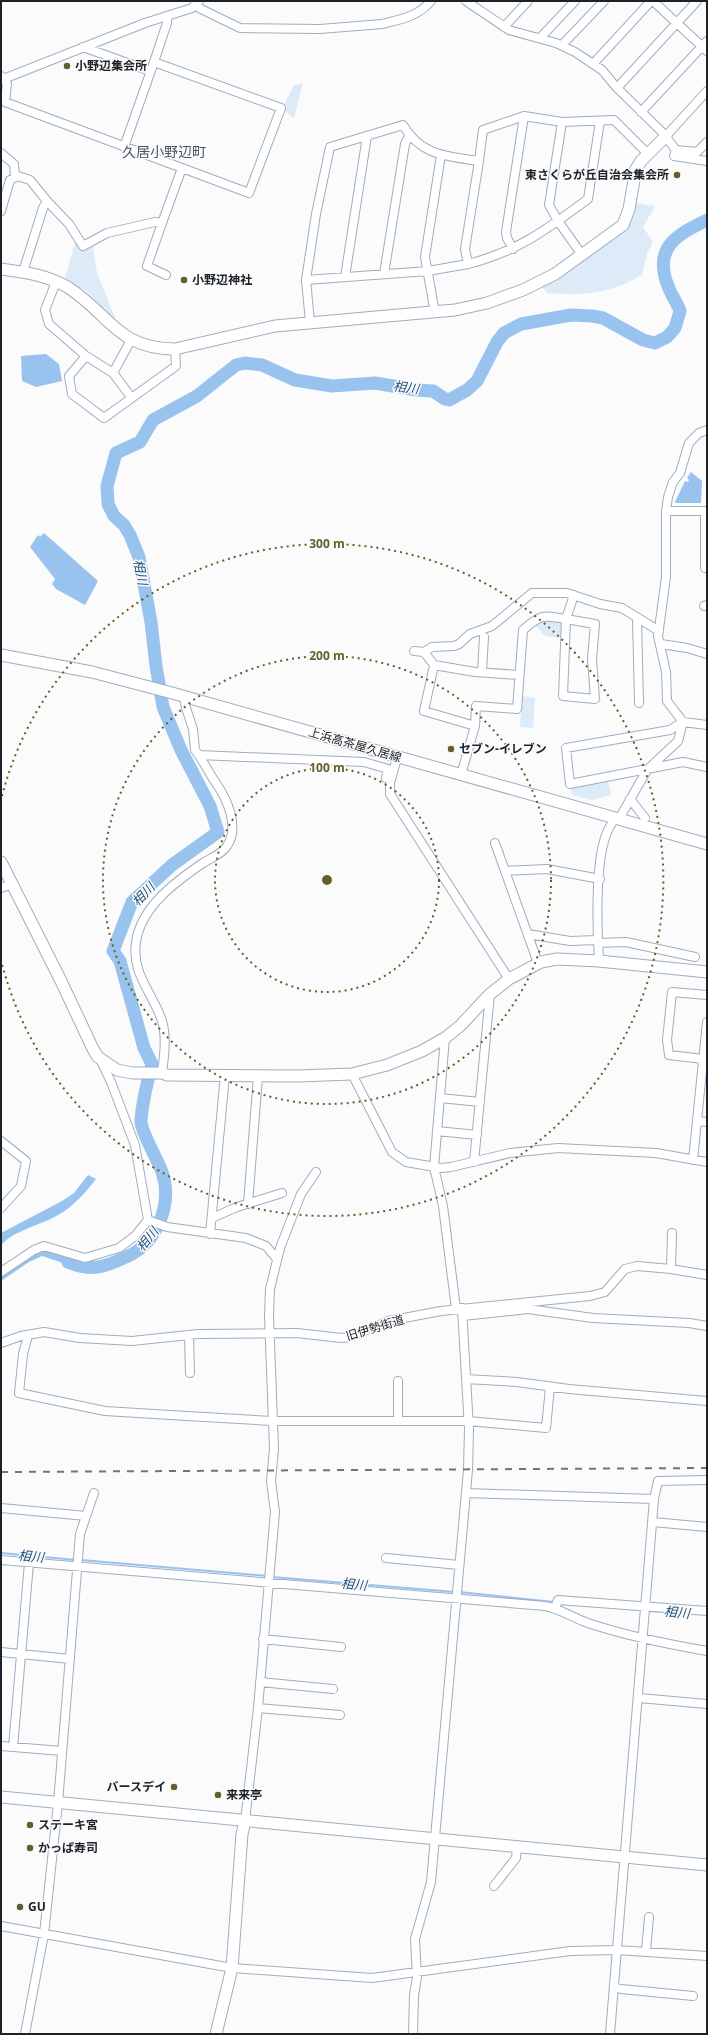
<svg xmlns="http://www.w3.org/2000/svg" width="708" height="2035" font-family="'Open Sans','Noto Sans JP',sans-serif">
<rect width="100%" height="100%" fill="#fbfbfb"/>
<path fill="#ddeaf7" d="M303 83 294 118 282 109 294 85Z
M635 203 655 206 643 227 653 242 647 253 642 275C608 294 586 296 547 293L542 286 630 221Z
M76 239 93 246 97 273 116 320 86 291 65 278Z
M549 620 559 622 562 625 561 638 545 636 534 624 538 621Z
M522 696 535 698 533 728 520 727Z
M608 781 611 795 592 800 572 795 571 787Z"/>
<path fill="#99c3ef" d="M46 354 59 364 62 381 36 387 22 381 21 356Z
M691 472 702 481 701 503H676L675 502 685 481 688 482 689 480 687 478Z
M44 533 98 581 85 605 56 589 52 584 55 579 30 547 38 535 40 537Z
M88 1175 96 1179C85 1193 73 1207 58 1215 40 1226 16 1229 1 1245V1233L62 1201 74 1193Z
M48 1250 86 1264 114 1265 78 1268 42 1256 29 1262 1 1281V1268L40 1251Z"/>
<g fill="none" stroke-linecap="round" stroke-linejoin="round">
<path stroke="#99c3ef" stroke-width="2" d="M1 1553 76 1560
M81 1560 268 1576
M272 1577 455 1592
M459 1592 554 1602
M626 1609 642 1610
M646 1611 668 1612"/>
<path stroke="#99c3ef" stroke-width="13" d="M68 1262C91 1272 105 1267 126 1257 157 1244 173 1204 162 1172 158 1160 141 1132 141 1121 142 1102 147 1083 152 1064L144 1048 120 961 113 951 132 902 172 865 218 832 210 806 181 750 163 707 156 666 151 622 139 557 130 535 124 525 114 516 108 504 107 486 116 453 140 442 153 420 197 396 236 365 245 363 262 365 295 380 332 386 375 383 416 390 433 391 445 399 449 400 467 390 477 381 497 342 504 333 521 324 571 315 592 316 603 318 643 340 655 343 667 337 675 328 680 311C677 302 671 295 668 286 653 248 676 235 707 220"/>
<g stroke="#9daec0" stroke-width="10">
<path id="street" d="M195 1 199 8 240 28 320 29 382 24C402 19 417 17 431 1
M466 1 509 30 556 43 575 52 602 70 617 88
M653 1 707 51
M697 1 617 88 662 132 676 150 697 152 707 142
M504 27 528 1
M540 38 575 1
M562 45 604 1
M83 47 150 71
M593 64 651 1
M1 76 7 84 5 102 249 193 281 108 154 62
M1 80 145 23 192 8 199 1
M641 112 707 41
M562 122 549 205 558 221 582 255
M666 136 707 91
M124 147 154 62 167 23V16
M676 150 674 156 707 161
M1 153 14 164 15 177
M479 161 483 130 524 116 562 122 614 120 648 154
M47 201 69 224 83 246 107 233 155 222 162 223 182 168
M1 211 10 180 18 176 30 180 47 201 43 208 23 272
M162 223 147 266 166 275
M513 249 507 238 506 232 524 116
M468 264C519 251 547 229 588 199L600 121
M384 274 405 144 409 136
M345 277 367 136
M306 280 428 271 468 264 465 249 479 161C447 156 421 156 403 125L330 147 316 214 306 280 310 322
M56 282 45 310 49 324 86 356 69 376 72 394 104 418 176 366 175 349
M435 313 425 257 441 155
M86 356 113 373 131 397
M113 373 131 340
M707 430 699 433 689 443 680 473 673 482 668 497 666 511V577L658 636 666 672 667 701 683 722 707 725
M666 511H705V568L707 567
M704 606 707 605
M637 618 639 703
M661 644 687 648 707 654
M414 651 424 652 432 647 454 646 459 644 470 634 492 626 532 593H567L600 604 622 608 659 631
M424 652 434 665 475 672 519 675
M434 665 424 711 475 726
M482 672 484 637
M683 722 670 730 566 748 570 784 683 762 707 767
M199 755 364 762 388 769 386 778
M397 758 390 783V794L509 979
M461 775 475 726 476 706 517 709 523 630C541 614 543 615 566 619L563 696 595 699 592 659 595 624 566 619 574 595
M630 799 645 818
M619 819 647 770 678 741 683 722
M495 843 538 963
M505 871 547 869 600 879
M1 888 12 884
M528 934 570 941 597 940
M598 943 626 942 695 957
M599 961C597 929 595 864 606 835 608 829 612 823 615 818
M445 1038 434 1167 443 1206 456 1309
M100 1059 111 1082 135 1145 148 1220
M703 1059 669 1055 667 1040 672 992 707 995
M162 1073C164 1056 167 1038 162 1021 153 993 131 974 136 942 141 907 175 882 203 863 211 858 222 854 227 846 240 827 227 799 216 783 209 774 202 758 195 750L193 729 186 708 184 696
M352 1074 392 1152 406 1162 441 1168 451 1167 510 1153 558 1148 656 1153 707 1162
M440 1098 480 1102
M697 1121 707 1122
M437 1131 477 1135
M1 1141 26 1161 21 1186 1 1208
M693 1160 707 1022
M474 1162 490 994
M248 1204 258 1076
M212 1218 237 1207 282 1193
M148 1220 167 1227 246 1238 266 1246 277 1259
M210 1234 225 1075
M671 1269 672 1233
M1 1272 34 1250 44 1246 85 1258 119 1248 135 1236 148 1220
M463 1316 528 1309 593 1318 689 1323 707 1326
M28 1335 23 1354 19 1393 105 1411 187 1416 272 1421H468L546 1428 550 1387
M189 1335 190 1373
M1 1343 21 1336 44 1332 80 1338 132 1341 198 1334 297 1333 341 1338 350 1337 388 1321 441 1311 590 1296 605 1292 625 1269 637 1266 671 1269 707 1275
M466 1379 517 1382 569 1389 707 1401
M398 1421V1381
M466 1493 654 1499
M1 1508 86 1516
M653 1522 707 1527
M386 1558 459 1565
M1 1560 545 1606C561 1609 573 1618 588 1623 626 1636 667 1644 707 1651
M555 1608 558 1600 707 1611
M263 1639 341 1647
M1 1652 70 1659
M260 1682 333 1689
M639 1698 707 1704
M258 1708 340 1715
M1 1746 62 1751
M13 1747 29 1563
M245 1821 258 1708 275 1512 271 1481 274 1449 269 1316 270 1289 280 1248 301 1194 316 1172
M494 1886 516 1858 517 1847
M1 1926 232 1968 372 1978 570 1951 617 1950 707 1956
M646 1951 649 1917
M614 1987 621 1989 693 1996
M25 2034 44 1934 58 1803 80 1534 94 1493
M413 2034 414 1995 417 1977 415 1939 431 1882 468 1470 469 1429 462 1308
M610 2034 654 1499 658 1481 707 1480"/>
</g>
<g stroke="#9daec0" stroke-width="13">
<path id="secondary" d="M1 269C24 272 48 275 69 288 110 315 118 349 175 349L275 326 455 310 487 303 523 290 555 274 623 225 629 209 636 169 641 161 666 136
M1 655 92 672 172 693 707 844
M1 862 61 981 93 1049 98 1057 117 1070 132 1073H162L167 1075 298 1076 352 1074 387 1065 422 1051 445 1038 460 1026 490 994 509 979 541 962 557 959 599 961 707 972
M1 1797 707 1865
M216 2034 232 1968 242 1834 245 1821"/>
</g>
<use href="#street" stroke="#fff" stroke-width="8"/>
<use href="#secondary" stroke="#fff" stroke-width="11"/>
<path stroke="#717579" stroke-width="2" stroke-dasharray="7 7" stroke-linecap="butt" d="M1 1472 707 1468"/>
</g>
<g fill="none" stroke="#665e2a" stroke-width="2" stroke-dasharray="2 4">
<circle cx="327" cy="880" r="112"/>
<circle cx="327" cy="880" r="224"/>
<path d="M2 796A336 336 0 1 1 2 964"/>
</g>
<g fill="#665e2a" stroke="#fbfbfb" stroke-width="1.5">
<circle cx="67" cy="66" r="4"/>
<circle cx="677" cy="175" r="4"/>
<circle cx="184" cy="280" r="4"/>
<circle cx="451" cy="749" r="4"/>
<circle cx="174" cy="1787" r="4"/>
<circle cx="218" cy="1795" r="4"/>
<circle cx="30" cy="1825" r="4"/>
<circle cx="30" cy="1848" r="4"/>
<circle cx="20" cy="1907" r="4"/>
</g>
<g text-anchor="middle" stroke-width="3" stroke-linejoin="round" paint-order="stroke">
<g font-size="12" font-weight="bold" fill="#1c2229" stroke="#fbfbfb" text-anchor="start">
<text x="75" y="70">小野辺集会所</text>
<text x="669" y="179" text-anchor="end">東さくらが丘自治会集会所</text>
<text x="192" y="284">小野辺神社</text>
<text x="459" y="753">セブン-イレブン</text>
<text x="166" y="1791" text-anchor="end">バースデイ</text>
<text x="226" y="1799">来来亭</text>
<text x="38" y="1829">ステーキ宮</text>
<text x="38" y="1852">かっぱ寿司</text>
<text x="28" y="1911">GU</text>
</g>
<g font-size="12" fill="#1c2229" stroke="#fbfbfb">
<text transform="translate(355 745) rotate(16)" y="4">上浜高茶屋久居線</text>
<text transform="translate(375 1328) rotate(-17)" y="4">旧伊勢街道</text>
</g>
<g font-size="13" font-style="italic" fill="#1d4e7e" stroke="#fbfbfb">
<text transform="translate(406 387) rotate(8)" y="5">相川</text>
<text transform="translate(141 572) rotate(79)" y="5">相川</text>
<text transform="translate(143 894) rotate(-47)" y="5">相川</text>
<text transform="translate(147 1239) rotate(-51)" y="5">相川</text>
<text transform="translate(31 1556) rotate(5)" y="5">相川</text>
<text transform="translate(354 1584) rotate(5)" y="5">相川</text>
<text transform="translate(677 1612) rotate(5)" y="5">相川</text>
</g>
<g font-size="14" fill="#465565" stroke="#fbfbfb">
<text x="164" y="157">久居小野辺町</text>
</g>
</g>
<circle cx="327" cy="880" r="6" fill="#665e2a" stroke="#fbfbfb" stroke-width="2"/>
<g font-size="12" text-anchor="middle" font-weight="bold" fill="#665e2a" stroke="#fbfbfb" stroke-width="3" stroke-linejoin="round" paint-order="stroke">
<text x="327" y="548">300 m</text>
<text x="327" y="660">200 m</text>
<text x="327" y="772">100 m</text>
</g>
<rect width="708" height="2035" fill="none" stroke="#1c2229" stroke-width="4"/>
</svg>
